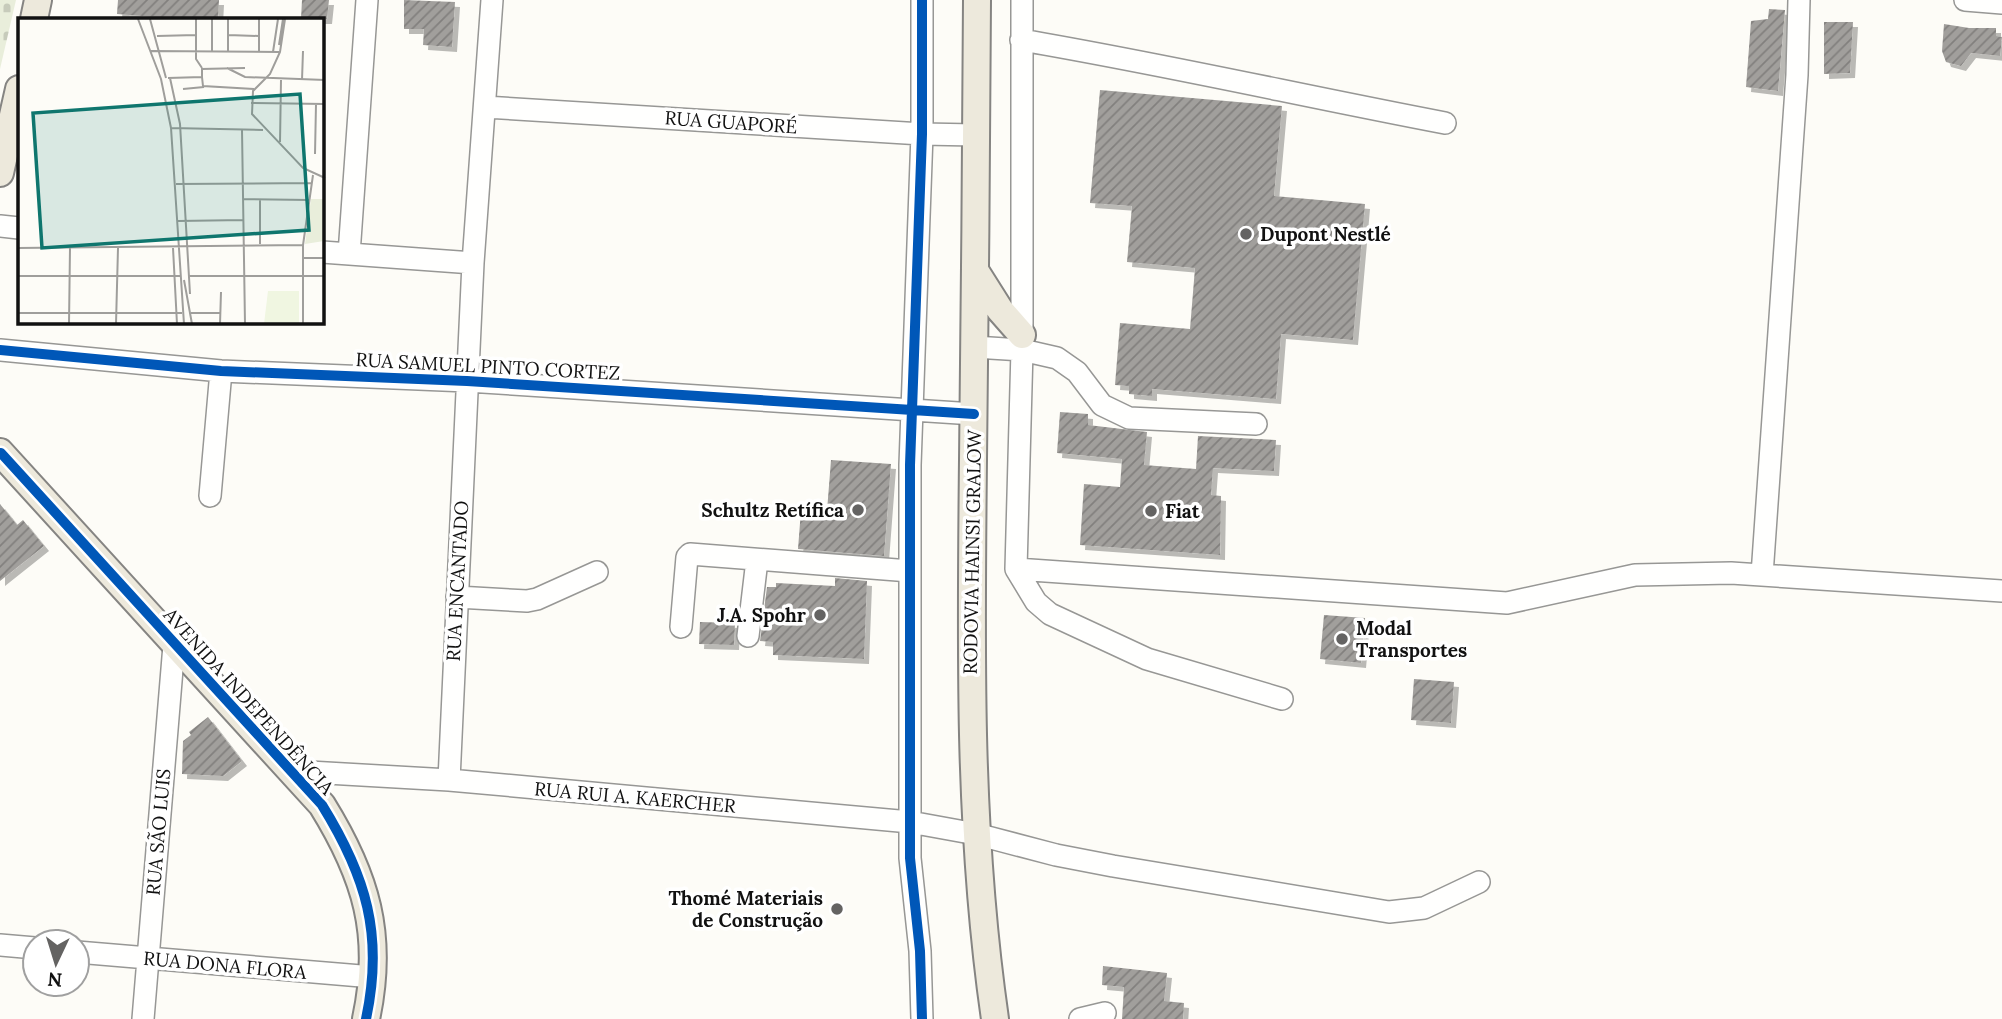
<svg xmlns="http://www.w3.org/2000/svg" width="2002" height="1019" font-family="Lora,serif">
<defs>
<pattern id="cemetery-stones" width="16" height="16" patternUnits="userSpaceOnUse" patternTransform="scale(1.75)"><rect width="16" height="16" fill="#e9eedb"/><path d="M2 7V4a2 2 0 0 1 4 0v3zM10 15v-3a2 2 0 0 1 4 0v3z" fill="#c7cbbb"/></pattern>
<pattern id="building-hatch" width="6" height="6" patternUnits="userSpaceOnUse" patternTransform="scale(1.75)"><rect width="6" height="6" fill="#a19f9c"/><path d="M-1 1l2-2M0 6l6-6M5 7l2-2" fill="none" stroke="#82807e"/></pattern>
<filter id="shadow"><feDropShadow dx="5" dy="5" stdDeviation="0" flood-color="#0004"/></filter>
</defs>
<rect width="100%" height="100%" fill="#fdfcf7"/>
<path fill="url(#cemetery-stones)" d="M0 0H16L0 69Z"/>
<path fill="url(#building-hatch)" filter="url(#shadow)" d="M118 0H219L218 19H180L117 14Z
M302 0H329L327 19H301Z
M404 0 455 2 452 47 423 45 424 29H404Z
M1769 9 1785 10 1778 91 1746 87 1751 21 1768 19Z
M1824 22H1853L1850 73 1824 74Z
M1944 24 1969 28H1996V36L2002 37 2000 56 1971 53 1961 66 1946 62 1942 51Z
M1100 90 1282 106 1274 196 1365 204 1353 340 1281 334 1276 399 1152 389V396L1129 394V386L1115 385 1120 323 1190 329 1195 268 1127 262 1132 206 1090 203Z
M1060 412 1088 414V425L1147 432 1144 465 1196 469 1198 436 1276 440 1274 471 1213 468 1211 495 1221 496 1220 555 1080 545 1084 484 1120 487 1122 459 1057 453Z
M831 460 891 464 884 556 798 549 801 510 827 511Z
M0 504 17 525 23 520 44 546 0 581Z
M835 578 867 581 864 659 773 655V642L760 641 767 587H776V583L835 586Z
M1324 615 1365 618 1361 663 1320 659Z
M700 622 735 623 734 645 699 644Z
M1414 679 1454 682 1451 723 1411 720Z
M208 717 242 761 223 776 182 774 183 741 191 735 189 732Z
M1103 966 1167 973 1164 1001 1184 1003 1183 1019H1122L1124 987 1102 985Z"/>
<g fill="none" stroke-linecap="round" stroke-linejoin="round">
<g stroke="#979795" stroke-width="24">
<path id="minor" d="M922 0V134L910 465V858L920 951 922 1019
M1022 0V350L1016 569 1507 603 1635 575 1731 573 2002 591
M1965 0 2002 3
M1021 40C1163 64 1303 96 1445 123
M485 107 922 134 976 135
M0 226 19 228
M322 252 473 263
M349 254 367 0
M974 347 1022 350 1057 358 1077 372 1102 405 1129 418 1256 424
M0 350 221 371 467 381 974 414
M210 496 221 371
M1016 569 1036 602 1050 614 1147 659 1282 699
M1762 575 1797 75 1799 0
M457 597 527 601 537 599 597 572
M681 627 687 557 690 554 910 571
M748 636 757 560
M292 771 449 780 910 822 976 834 1056 855 1113 866 1389 912 1424 908 1479 882
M449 780 473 263 492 0
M0 945 35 948
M77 952 373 977
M143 1019 174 645
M1080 1019 1105 1013"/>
</g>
<g stroke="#858482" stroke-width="30">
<path id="major" d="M977 0C976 153 975 307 973 460 971 647 968 833 995 1019
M34 19 38 0
M0 173 19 89
M976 272 1000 310 1022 335
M0 452 322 805C366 876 384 935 366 1019"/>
</g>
<use href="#minor" stroke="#fffffe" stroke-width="21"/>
<use href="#major" stroke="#ede9dc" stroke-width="26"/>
<g stroke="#fff" stroke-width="15">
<path id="cycleway" d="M922 0V134L910 465V858L920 951 922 1019
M0 350 221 371 467 381 974 414
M1 453 322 805C366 876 384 935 366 1019"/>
</g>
<use href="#cycleway" stroke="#0057b8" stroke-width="10"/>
</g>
<g fill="#646362" stroke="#fff" stroke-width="2.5">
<circle cx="1246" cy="234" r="7"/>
<circle cx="858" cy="510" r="7"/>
<circle cx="1151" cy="511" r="7"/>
<circle cx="820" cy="615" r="7"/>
<circle cx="1342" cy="639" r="7"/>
<circle cx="837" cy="909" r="7"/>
</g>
<g text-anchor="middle" stroke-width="7" stroke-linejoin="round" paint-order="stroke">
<g font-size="19" fill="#111" stroke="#fff">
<text transform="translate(731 122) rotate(4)" y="7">RUA GUAPORÉ</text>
<text transform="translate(488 366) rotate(3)" y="7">RUA SAMUEL PINTO CORTEZ</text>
<text transform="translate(972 552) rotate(-89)" y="7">RODOVIA HAINSI GRALOW</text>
<text transform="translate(457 581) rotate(-87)" y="7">RUA ENCANTADO</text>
<text transform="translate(249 701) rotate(48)" y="7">AVENIDA INDEPENDÊNCIA</text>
<text transform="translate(635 797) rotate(5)" y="7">RUA RUI A. KAERCHER</text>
<text transform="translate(158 832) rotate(-85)" y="7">RUA SÃO LUIS</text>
<text transform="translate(225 965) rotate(5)" y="7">RUA DONA FLORA</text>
</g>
<g font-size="19" font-weight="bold" fill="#111" stroke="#fff" text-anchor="start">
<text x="1260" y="241">Dupont Nestlé</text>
<text x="844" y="517" text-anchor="end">Schultz Retífica</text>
<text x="1165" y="518">Fiat</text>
<text x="806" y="622" text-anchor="end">J.A. Spohr</text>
<text x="1356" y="635">Modal<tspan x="1356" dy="22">Transportes</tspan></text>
<text x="823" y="905" text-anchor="end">Thomé Materiais<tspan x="823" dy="22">de Construção</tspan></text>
</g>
</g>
<g transform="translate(18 18)">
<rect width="306" height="306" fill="#fdfcf7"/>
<path d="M293 181H306V223L287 226Z" fill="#e9eedb"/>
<path d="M250 273H281V306H246Z" fill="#f0f6e1"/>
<path fill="none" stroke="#9f9e9b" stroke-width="2" d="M120 1 143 61 153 110 166 306M132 1 148 60M178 1V41L184 50M194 1V34M210 1V34M267 1 262 34 252 56 235 73 234 96 285 150 307 160M210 17 241 18M139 18 178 17M261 27 265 1M133 33 261 34M241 34V1M255 34 260 1M209 50 227 59 307 62M184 59 185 68 236 71M150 60 184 59V51L227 50M152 60 162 106 172 276M284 62 285 33M165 71 186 69M233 85 307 86M153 110 245 112M224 112 227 306M262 124 263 62M297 136 298 86M158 166 293 165M226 181 291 182M160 203 226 202M242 226V181M0 230 285 227M155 230 159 306M285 240H307M0 258H163M171 258H307M166 262 174 306M0 295H164M173 295H202M51 306 52 230M98 306 100 230M202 306 203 274M285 306V227L295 157"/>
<path fill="#0f766e" fill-opacity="0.15" stroke="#0f766e" stroke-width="3.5" d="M282 76 291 212 24 230 15 95Z"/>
<rect width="306" height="306" fill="none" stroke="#111" stroke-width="3.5"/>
</g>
<g transform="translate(56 963) rotate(184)"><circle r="33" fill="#ffffff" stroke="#a0a0a0" stroke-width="2"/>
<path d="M0-5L12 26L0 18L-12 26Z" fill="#646362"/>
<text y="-10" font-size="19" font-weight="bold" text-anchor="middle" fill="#111111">N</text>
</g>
</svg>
